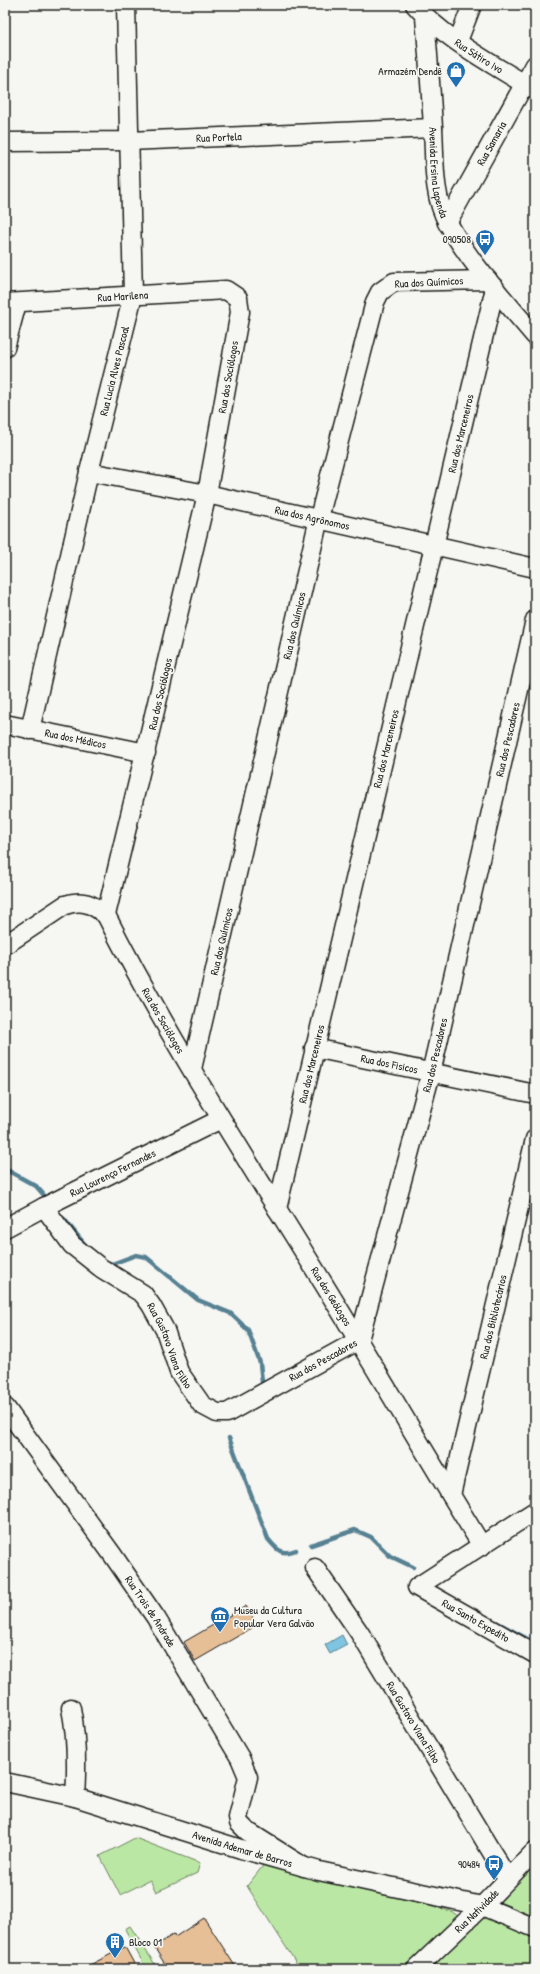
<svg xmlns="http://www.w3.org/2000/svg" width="540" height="1974" font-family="'Patrick Hand',sans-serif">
<rect width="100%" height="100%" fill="#f6f6f2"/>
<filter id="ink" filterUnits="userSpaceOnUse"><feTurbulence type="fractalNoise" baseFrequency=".025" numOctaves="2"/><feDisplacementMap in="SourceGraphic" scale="8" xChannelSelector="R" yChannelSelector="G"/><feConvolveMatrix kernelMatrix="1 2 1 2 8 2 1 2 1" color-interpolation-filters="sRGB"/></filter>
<g filter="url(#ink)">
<path fill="#bbe7a4" stroke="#6c8260" d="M135 1838 200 1863 197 1873 156 1892 150 1880 120 1895 100 1856Z
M266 1862 451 1911 458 1916 408 1969H300L247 1886Z
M535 1864V1917L497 1901Z
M486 1916 496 1918 535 1939V1969H428L479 1920Z
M130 1926 158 1969H146L125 1929Z"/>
<path fill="#7fc4e0" stroke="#578192" d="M342 1635 347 1645 330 1654 325 1645Z"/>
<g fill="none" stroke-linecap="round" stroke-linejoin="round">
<path stroke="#578192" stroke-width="4.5" d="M5 1169 36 1186 43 1194
M64 1219 86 1246
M106 1262 112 1264 136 1255 146 1257 198 1300 230 1313 248 1330 260 1363 262 1382
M229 1438 268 1539C277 1550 282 1556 296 1550
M311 1545 355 1530 371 1537 390 1556 413 1567
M496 1622 535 1643"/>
</g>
<path fill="#e7bf97" stroke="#1c1c1c" d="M246 1606 257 1625 195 1661 184 1642Z
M204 1918 237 1969H168L154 1947 174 1934 175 1937Z
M125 1947 137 1969H82Z"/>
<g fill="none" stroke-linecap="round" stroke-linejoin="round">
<g stroke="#1c1c1c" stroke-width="21">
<g id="minor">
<path id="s1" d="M415 5C445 40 495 65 534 90"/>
<path id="s2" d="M425 17C428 54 431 91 433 128 435 159 432 195 448 223 471 265 505 300 535 336"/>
<path d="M458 41 472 5"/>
<path id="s3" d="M5 142 129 141 433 128"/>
<path id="s4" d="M447 223 535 65"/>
<path id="s5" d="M5 303 226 290 238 298 240 312 207 494 106 915C167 1036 241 1150 312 1265 370 1358 424 1452 482 1546"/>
<path d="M5 348 17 303"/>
<path id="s6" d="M89 472 207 494 535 568"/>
<path id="s7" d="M5 724 146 753"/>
<path id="s8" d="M30 730 89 472 133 295 126 5"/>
<path d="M5 945 65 905C83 899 92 904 106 915"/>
<path id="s9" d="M314 1048 535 1094"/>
<path id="s10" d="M192 1069 319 518 375 302 380 292 394 282 488 280"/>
<path id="s11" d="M44 1207 72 1245 101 1268 143 1294 151 1305 165 1330 179 1372 202 1405 217 1413H227L359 1340 431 1073 535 620"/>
<path id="s12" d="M277 1209 495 288"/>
<path id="s13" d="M5 1228 44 1207 221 1119"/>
<path id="s14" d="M5 1407 112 1554 156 1618 240 1758 248 1777 238 1818 239 1823 247 1831 304 1867"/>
<path id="s15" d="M451 1495 535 1139"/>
<path id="s16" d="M535 1511 417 1587 535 1654"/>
<path id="s17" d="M315 1568 359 1632 508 1879"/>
<path d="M71 1708C77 1738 77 1766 75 1797"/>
<path id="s18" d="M5 1782 75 1797 241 1849 319 1871 482 1906 535 1928"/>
<path id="s19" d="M416 1969 482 1906 535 1851"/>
</g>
</g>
<use href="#minor" stroke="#f6f6f2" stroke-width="18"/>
</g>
</g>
<defs>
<g id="shop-pin" transform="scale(1)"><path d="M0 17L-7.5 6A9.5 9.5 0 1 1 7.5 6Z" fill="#1f6fb2" stroke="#f6f6f2"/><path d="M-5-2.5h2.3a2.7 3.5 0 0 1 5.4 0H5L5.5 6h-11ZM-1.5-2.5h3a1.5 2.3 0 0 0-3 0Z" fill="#fff"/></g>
<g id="bus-pin" transform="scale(1)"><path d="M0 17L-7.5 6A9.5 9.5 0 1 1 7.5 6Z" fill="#1f6fb2" stroke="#f6f6f2"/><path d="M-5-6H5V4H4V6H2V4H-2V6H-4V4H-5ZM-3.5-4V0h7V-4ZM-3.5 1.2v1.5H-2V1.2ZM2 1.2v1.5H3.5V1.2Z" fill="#fff"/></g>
<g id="museum-pin" transform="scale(1)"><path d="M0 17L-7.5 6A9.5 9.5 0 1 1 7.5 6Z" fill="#1f6fb2" stroke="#f6f6f2"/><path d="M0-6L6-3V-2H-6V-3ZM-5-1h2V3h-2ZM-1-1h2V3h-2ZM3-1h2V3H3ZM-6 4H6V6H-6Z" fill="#fff"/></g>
<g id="building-pin" transform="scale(1)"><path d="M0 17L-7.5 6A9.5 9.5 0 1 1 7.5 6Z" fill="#1f6fb2" stroke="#f6f6f2"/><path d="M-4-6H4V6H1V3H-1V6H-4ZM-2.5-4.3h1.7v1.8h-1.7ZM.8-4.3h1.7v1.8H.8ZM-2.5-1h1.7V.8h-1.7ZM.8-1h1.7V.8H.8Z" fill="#fff"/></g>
</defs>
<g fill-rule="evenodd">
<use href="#shop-pin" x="456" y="71"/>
<use href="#bus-pin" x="485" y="239"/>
<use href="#museum-pin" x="220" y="1616"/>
<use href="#bus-pin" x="494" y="1864"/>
<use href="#building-pin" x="115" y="1942"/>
</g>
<g text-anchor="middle" stroke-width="3.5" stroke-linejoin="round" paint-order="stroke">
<g font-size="11" fill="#1c1c1c" stroke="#f6f6f2">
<text dy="4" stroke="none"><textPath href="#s1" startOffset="82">Rua Sátiro Ivo</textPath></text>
<text dy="4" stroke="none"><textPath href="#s3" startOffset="214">Rua Portela</textPath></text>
<text dy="4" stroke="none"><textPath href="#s4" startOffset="91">Rua Samaria</textPath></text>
<text dy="4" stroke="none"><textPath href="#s2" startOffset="156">Avenida Ersina Lapenda</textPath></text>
<text transform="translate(429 282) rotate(-3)" y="4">Rua dos Químicos</text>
<text dy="4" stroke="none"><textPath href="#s5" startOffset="118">Rua Marilena</textPath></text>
<text dy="4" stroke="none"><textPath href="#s8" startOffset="369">Rua Lucia Alves Pascoal</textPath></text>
<text transform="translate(228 377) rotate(-80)" y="4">Rua dos Sociólogos</text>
<text dy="4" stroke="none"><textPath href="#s12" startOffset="797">Rua dos Marceneiros</textPath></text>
<text dy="4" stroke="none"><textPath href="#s6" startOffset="228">Rua dos Agrônomos</textPath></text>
<text dy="4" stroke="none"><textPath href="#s10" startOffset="455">Rua dos Químicos</textPath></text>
<text transform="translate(160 694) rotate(-77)" y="4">Rua dos Sociólogos</text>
<text dy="4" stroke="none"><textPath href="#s7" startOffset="72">Rua dos Médicos</textPath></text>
<text dy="4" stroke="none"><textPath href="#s11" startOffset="1057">Rua dos Pescadores</textPath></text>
<text dy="4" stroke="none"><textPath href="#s12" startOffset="473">Rua dos Marceneiros</textPath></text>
<text dy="4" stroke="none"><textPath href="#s10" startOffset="131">Rua dos Químicos</textPath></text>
<text dy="4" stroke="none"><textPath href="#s5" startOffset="988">Rua dos Sociólogos</textPath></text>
<text dy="4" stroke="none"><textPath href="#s11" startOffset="733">Rua dos Pescadores</textPath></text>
<text dy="4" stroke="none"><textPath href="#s12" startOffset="149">Rua dos Marceneiros</textPath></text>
<text dy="4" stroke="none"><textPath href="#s9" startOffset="77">Rua dos Fisicos</textPath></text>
<text dy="4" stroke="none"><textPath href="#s13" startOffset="121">Rua Lourenço Fernandes</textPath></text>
<text dy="4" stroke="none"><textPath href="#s5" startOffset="1311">Rua dos Geólogos</textPath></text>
<text dy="4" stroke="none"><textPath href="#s15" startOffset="183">Rua dos Bibliotecários</textPath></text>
<text dy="4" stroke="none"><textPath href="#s11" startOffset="192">Rua Gustavo Viana Filho</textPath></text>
<text dy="4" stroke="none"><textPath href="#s11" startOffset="397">Rua dos Pescadores</textPath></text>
<text dy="4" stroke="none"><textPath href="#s14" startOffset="251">Rua Trois de Andrade</textPath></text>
<text dy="4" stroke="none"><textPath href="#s16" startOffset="208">Rua Santo Expedito</textPath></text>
<text dy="4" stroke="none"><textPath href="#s17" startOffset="183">Rua Gustavo Viana Filho</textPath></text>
<text dy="4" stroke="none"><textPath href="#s18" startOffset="247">Avenida Ademar de Barros</textPath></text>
<text dy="4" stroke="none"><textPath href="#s19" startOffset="84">Rua Natividade</textPath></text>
</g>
<g font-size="11" fill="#1c1c1c" stroke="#f6f6f2" text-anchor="end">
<text x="442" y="75">Armazém Dendê</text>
<text x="471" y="243">090508</text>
<text x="234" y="1614" text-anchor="start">Museu da Cultura<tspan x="234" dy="13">Popular Vera Galvão</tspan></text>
<text x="480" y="1868">90484</text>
<text x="129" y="1946" text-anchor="start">Bloco 01</text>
</g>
</g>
<rect width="540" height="1974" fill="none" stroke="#f6f6f2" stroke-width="20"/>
<rect x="10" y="10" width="520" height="1954" fill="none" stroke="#1c1c1c" stroke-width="1.5" filter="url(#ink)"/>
</svg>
